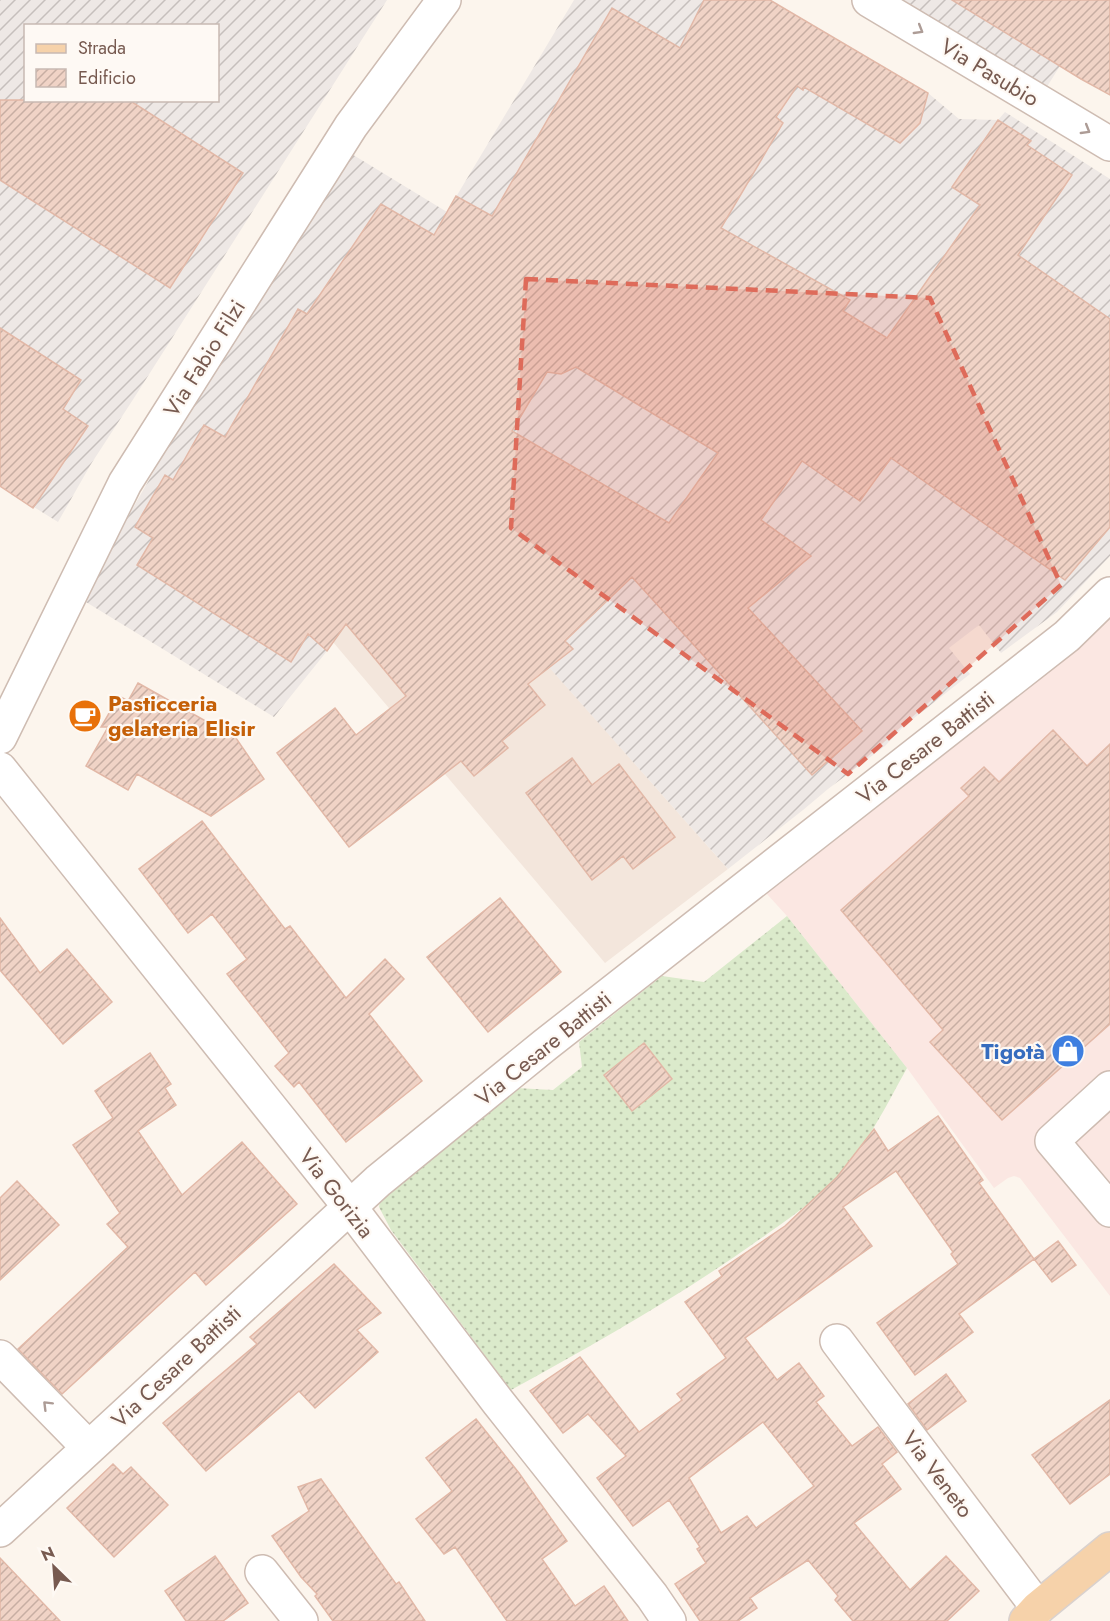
<svg xmlns="http://www.w3.org/2000/svg" width="1110" height="1621" font-family="Jost,sans-serif">
<defs>
<pattern id="industrial-furrows" width="10" height="10" patternUnits="userSpaceOnUse" patternTransform="scale(1.5)"><rect width="10" height="10" fill="#eee8e5"/><path d="M-1 1l2-2M0 10L10 0M9 11l2-2" fill="none" stroke="#c6bfbc"/></pattern>
<pattern id="grass-dots" width="8" height="8" patternUnits="userSpaceOnUse" patternTransform="scale(1.5)"><rect width="8" height="8" fill="#dbeacb"/><path d="M2 2h.1M6 6h.1" fill="none" stroke="#b6c1a7" stroke-width="1.8" stroke-linecap="round"/></pattern>
<pattern id="building-hatch" width="6" height="6" patternUnits="userSpaceOnUse" patternTransform="scale(1.5)"><rect width="6" height="6" fill="#f0d3c6"/><path d="M-1 1l2-2M0 6l6-6M5 7l2-2" fill="none" stroke="#c7aea3"/></pattern>
</defs>
<rect width="100%" height="100%" fill="#fcf5ed"/>
<path fill="#f3e6dc" d="M444 548 728 869 605 963 333 642 383 570Z"/>
<path fill="#fbe7e2" d="M1110 613V1296L1020 1178 1014 1176 1008 1178 994 1188 907 1068 787 916 766 893Z"/>
<path fill="url(#industrial-furrows)" fill-rule="evenodd" d="M0 0H387L134 398 91 464 58 522 0 486ZM26 26H218V100H26Z
M574 0H770L928 93 959 119 998 120 1005 112 1110 179V556L1057 612 1001 653 979 625 949 648 970 674 904 726 885 746 828 789 803 810 728 869 444 549 383 570 327 651 274 717 81 599 193 403 350 153 447 212Z
M874 0H1101L1040 98Z"/>
<path fill="url(#grass-dots)" d="M787 916 907 1068C886 1106 866 1147 836 1179 810 1205 780 1225 750 1246 673 1300 593 1345 511 1390L391 1230 379 1207 381 1193 516 1088 553 1090 582 1067 579 1042 662 976 704 982Z"/>
<path fill="url(#building-hatch)" stroke="#e2b8a7" stroke-width="1.5" fill-rule="evenodd" d="M704 0H770L928 93 920 123 900 143 804 87 803 90 797 86 776 117 783 123 721 228 850 300 843 311 887 338 980 205 952 187 998 120 1031 141 1027 145 1072 175 1018 255 1110 319V527L1065 580 891 458 860 501 802 461 761 520 811 556 748 608 862 731 812 775 632 577 565 641 573 649 528 684 545 705 502 741 508 748 474 776 461 761 349 847 277 753 335 708 356 735 406 696 346 624 327 651 308 634 291 662 137 565 153 538 135 527 165 475 173 480 204 425 225 437 298 309 307 314 381 204 434 235 456 196 492 216 612 8 680 48ZM576 367 718 453 669 523 512 431 547 372 561 374Z
M952 0H1110V95L1081 79Z
M0 100H129L243 173 170 288 0 180Z
M0 328 81 380 63 409 88 426 33 508 0 486Z
M138 683 236 738 264 779 211 816 137 774 128 790 86 766 108 727H101L119 696 128 701Z
M1053 730 1087 766 1110 744V1024L1002 1120 930 1042 943 1030 841 910 969 796 961 788 984 767 999 782Z
M572 758 592 785 619 764 675 837 633 869 623 856 592 880 526 793Z
M202 821 285 929 290 926 346 998 385 959 404 979 369 1014 422 1081 346 1142 299 1082 294 1087 275 1066 289 1053 227 974 247 959 212 914 188 933 139 869Z
M500 898 561 972 488 1032 427 957Z
M0 918 40 973 67 949 112 1002 63 1044 0 970Z
M644 1043 672 1079 632 1111 604 1075Z
M150 1053 171 1084 165 1088 176 1105 138 1131 182 1195 242 1142 297 1204 206 1285 195 1272 62 1394 18 1349 128 1247 107 1224 120 1213 73 1145 113 1118 95 1091Z
M938 1116 983 1180 979 1183 1034 1259 959 1314 973 1332 915 1375 877 1323 958 1264 951 1254 953 1252 896 1171 843 1207 872 1246 745 1338 777 1380 799 1363 824 1396 816 1402 852 1446 878 1427 897 1452 882 1464 901 1489 854 1523 910 1590 946 1556 979 1591 947 1621H853L835 1600 838 1596 808 1560 750 1598 757 1608 738 1621H700L675 1584 706 1563 697 1549 700 1547 669 1500 633 1526 597 1478 626 1456 588 1414 563 1433 530 1391 580 1357 639 1432 682 1400 677 1394 726 1358 685 1302 722 1276 719 1271 785 1226 837 1177 874 1129 888 1151ZM763 1422 814 1486 756 1528 747 1516 721 1533 689 1478Z
M17 1181 59 1225 0 1280V1198Z
M1058 1241 1076 1265 1052 1282 1034 1259Z
M334 1264 381 1313 357 1330 378 1352 315 1408 299 1391 206 1471 163 1423 257 1344 250 1337Z
M946 1374 966 1401 927 1430 908 1404Z
M1110 1400V1474L1070 1504 1032 1455Z
M476 1419 519 1473 567 1541 542 1559 575 1606 604 1586 628 1621H507L455 1547 444 1554 416 1519 452 1491 426 1458Z
M113 1464 123 1474 131 1467 168 1505 114 1557 67 1508Z
M321 1479 396 1584 399 1582 425 1621H333L315 1596 317 1594 301 1577 272 1536 309 1511 298 1487Z
M215 1556 248 1603 223 1621H186L165 1591Z
M0 1558 60 1621H0Z"/>
<g fill="none" stroke-linecap="round" stroke-linejoin="round">
<g stroke="#cebcb2" stroke-width="36">
<path id="minor" d="M869 0 1110 144
M0 737 125 483 351 126 444 0
M0 769 349 1206 498 1402 652 1596 669 1621
M1110 1088 1052 1141 1110 1210
M837 1341 1038 1608
M0 1357 88 1447
M0 1530 378 1181 545 1045 1067 636 1110 594
M262 1572 301 1621"/>
</g>
<g stroke="#d9d1ce" stroke-width="36">
<path id="major" d="M1026 1621 1038 1608 1110 1549"/>
</g>
<use href="#minor" stroke="#fff" stroke-width="33"/>
<use href="#major" stroke="#f6d2aa" stroke-width="33"/>
</g>
<defs><path id="oneway-chevron" d="M-2-3.5L2.5 0L-2 3.5" fill="none" stroke-width="1.6" stroke-linecap="round" stroke-linejoin="round" transform="scale(1.5)"/></defs>
<g stroke="#ad9c96">
<use href="#oneway-chevron" transform="translate(919 30) rotate(31)"/>
<use href="#oneway-chevron" transform="translate(1086 130) rotate(31)"/>
<use href="#oneway-chevron" transform="translate(47 1405) rotate(-135)"/>
</g>
<path fill="#de6b5a" fill-opacity="0.2" stroke="#de6b5a" stroke-width="4.5" stroke-dasharray="12 8" stroke-linejoin="round" d="M526 279 930 298 1061 585 848 774 511 528Z"/>
<defs>
<g id="cafe-disc" transform="scale(1.725)"><circle r="9.5" fill="#e8710a" stroke="#fef9f4"/><path d="M-5.5-4.5H6V0H3Q3 3.5 0 3.5H-2.5Q-5.5 3.5-5.5 0ZM3-3.2v2h1.7v-2ZM-6 4.5H4V6H-6Z" fill="#fff"/></g>
<g id="shop-disc" transform="scale(1.725)"><circle r="9.5" fill="#3f7fe0" stroke="#fef9f4"/><path d="M-5-2.5h2.3a2.7 3.5 0 0 1 5.4 0H5L5.5 6h-11ZM-1.5-2.5h3a1.5 2.3 0 0 0-3 0Z" fill="#fff"/></g>
</defs>
<g fill-rule="evenodd">
<use href="#cafe-disc" x="85" y="716"/>
<use href="#shop-disc" x="1068" y="1051"/>
</g>
<g text-anchor="middle" stroke-width="4.5" stroke-linejoin="round" paint-order="stroke">
<g font-size="22" fill="#775a50" stroke="#fef9f4">
<text transform="translate(990 72) rotate(31)" y="8">Via Pasubio</text>
<text transform="translate(204 358) rotate(-58)" y="8">Via Fabio Filzi</text>
<text transform="translate(925 747) rotate(-38)" y="8">Via Cesare Battisti</text>
<text transform="translate(543 1048) rotate(-39)" y="8">Via Cesare Battisti</text>
<text transform="translate(337 1193) rotate(52)" y="8">Via Gorizia</text>
<text transform="translate(176 1366) rotate(-43)" y="8">Via Cesare Battisti</text>
<text transform="translate(938 1474) rotate(53)" y="8">Via Veneto</text>
</g>
<g font-size="22" font-weight="bold" fill="#c56008" stroke="#fef9f4" text-anchor="start">
<text x="108" y="711">Pasticceria<tspan x="108" dy="25">gelateria Elisir</tspan></text>
</g>
<g font-size="22" font-weight="bold" fill="#366cbe" stroke="#fef9f4" text-anchor="end">
<text x="1045" y="1059">Tigotà</text>
</g>
</g>
<rect x="24" y="24" width="195" height="78" fill="#fef9f4" stroke="#c8b9b2" stroke-width="1.5"/>
<rect x="36" y="44" width="30" height="9" fill="#f6d2aa" stroke="#c8b9b2" stroke-width="1.5"/>
<text x="78" y="54" font-size="18" fill="#775a50">Strada</text>
<rect x="36" y="69" width="30" height="18" fill="url(#building-hatch)" stroke="#c8b9b2" stroke-width="1.5"/>
<text x="78" y="84" font-size="18" fill="#775a50">Edificio</text>
<g transform="translate(54 1567) rotate(335)" stroke="#fef9f4" stroke-width="4.5" paint-order="stroke">
<path d="M0-4.5L10 22L0 15L-10 22Z" fill="#775a50"/>
<text y="-9" font-size="16" font-weight="bold" text-anchor="middle" fill="#775a50">N</text>
</g>
</svg>
